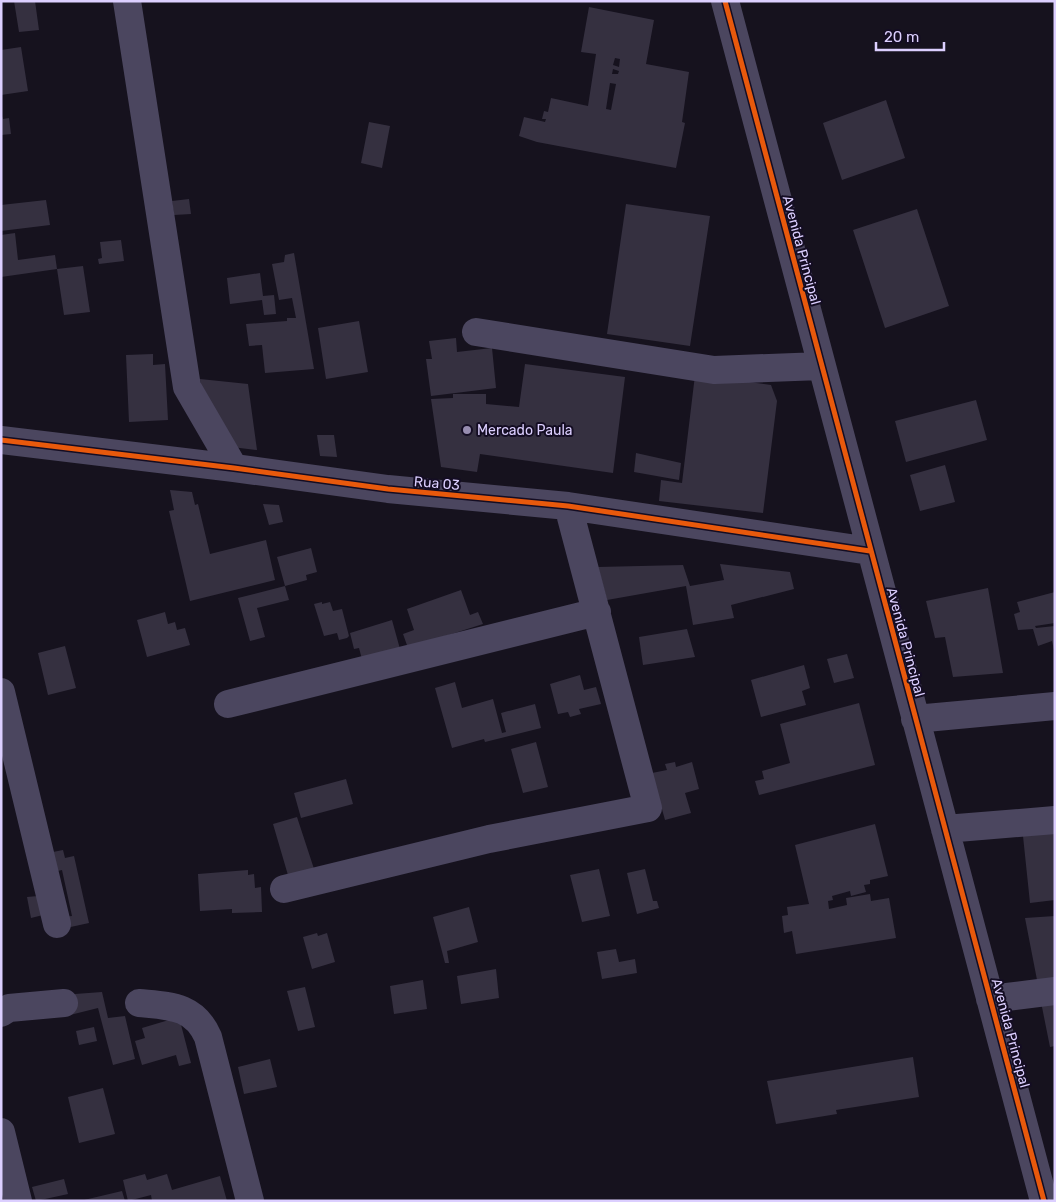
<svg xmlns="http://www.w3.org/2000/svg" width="1056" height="1202" font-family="Rubik,sans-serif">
<rect width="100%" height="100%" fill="#16121e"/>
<path fill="#353040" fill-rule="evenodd" d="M14 1H35L39 30 19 32Z
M589 7 654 20 646 64 689 72 682 122 685 123 676 168 537 142 519 136 524 117 545 122 546 119H542L544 111 548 112 551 98 588 106 596 54 581 52ZM615 58 620 59 619 67 613 65ZM613 69 619 71 618 74H612ZM610 83 616 84 611 110 606 109Z
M21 47 28 91 1 95V50Z
M886 100 905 158 842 180 823 123Z
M1 113 3 119 9 118 11 134 1 135Z
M369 122 390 126 382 168 361 163Z
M189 199 191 214 174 215 172 201Z
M46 200 50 225 1 231V205Z
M626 204 710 216 690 346 607 334Z
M917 209 949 306 885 328 853 230Z
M15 233 18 260 55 255 57 269 1 277V235Z
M121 240 124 261 99 264 98 259 102 258 100 242Z
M294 253 314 369 265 373 262 345 249 346 246 324 287 321V318H296L292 298 279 300 272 264 284 262 285 255Z
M83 266 90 312 64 315 57 269Z
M260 273 263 296 274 295 276 314 264 315 262 300 230 304 227 278Z
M359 321 368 372 326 379 318 328Z
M456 338 457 352 492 348 496 388 431 396 426 359H432L429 341Z
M153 354V365L165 364 168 420 129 422 126 355Z
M525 364 625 377 613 473 480 454 477 472 441 467 431 399 453 398V394H486V404L519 407Z
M695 375 771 385 777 401 763 513 659 501 661 480 682 483Z
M200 379 248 384 257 450 208 444Z
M976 400 987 440 906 462 895 421Z
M317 435H334L337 457 320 456Z
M636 453 681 463 679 480 634 472Z
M945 465 955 502 920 511 910 475Z
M170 490 192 492 195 505 198 504 210 554 266 540 275 580 190 601 169 511 174 510Z
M263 504 279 505 283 522 269 525Z
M311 548 317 572 306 575 307 580 285 586 277 557Z
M720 564 790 572 794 589 731 605 734 618 693 625 686 586 607 600 598 567 683 565 690 586 724 580Z
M285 586 289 600 257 608 265 637 250 641 238 598Z
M988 588 1003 673 953 677 945 637 935 638 926 601Z
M461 590 470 615 478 612 483 624 408 648 403 634 414 630 407 609Z
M1055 592V623L1035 626 1036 628 1055 626 1054 650 1052 641 1038 646 1033 629 1018 630 1014 614 1020 612 1017 602Z
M322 602V604L330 602 333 611 342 609 349 636 347 638 339 640 337 633 324 636 314 604Z
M165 612 168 624 175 622 177 630 185 628 190 645 147 657 137 620Z
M392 620 400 649 362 659 359 648 354 649 350 633Z
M687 629 695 657 643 665 639 637Z
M65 646 76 688 48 695 38 653Z
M847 654 854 678 834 683 827 659Z
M804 665 810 688 802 691 806 705 761 717 751 680Z
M580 675 584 690 596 687 601 704 579 709 581 714 570 717 568 712 558 714 550 684Z
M455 682 462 708 493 699 502 733 506 732 501 713 535 704 541 728 485 742 484 739 452 748 435 688Z
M859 703 875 765 759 795 755 781 764 779 762 771 790 763 780 724Z
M536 742 548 787 523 793 511 749Z
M675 762 676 767 692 762 699 789 685 793 691 813 665 820 652 773 667 770 665 764Z
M346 779 353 804 301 818 294 793Z
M297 817 316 875 290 882 273 824Z
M875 824 888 876 870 880V884L864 885 866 892 851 896 850 891 832 896 833 900 828 901 829 909 847 905 846 898 870 894 871 901 889 898 896 938 796 954 792 931 784 933 782 916 788 915 787 907 809 904 795 845Z
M1055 833V900L1030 903 1023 836Z
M63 850 65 858 74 856 89 923 66 928 63 917 72 916 62 870 53 872 48 853Z
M599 869 610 916 582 922 570 875Z
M645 869 653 901H657L659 908 637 914 627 873Z
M248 870V875L254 874 255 888 261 887 262 912 232 913V909L200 911 198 874Z
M38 896 43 915 31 918 27 897Z
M469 907 478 942 447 951 449 963H445L433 917Z
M1055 916V983L1038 985 1025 918Z
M317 933 318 936 327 933 335 962 312 969 303 937Z
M616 949 619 962 635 959 637 973 602 979 597 952Z
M496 969 499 998 461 1004 457 976Z
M423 980 427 1009 394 1014 390 986Z
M305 987 315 1027 298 1031 287 991Z
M102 992 108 1018 125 1016 135 1059 113 1065 98 1008 66 1016 75 994Z
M1055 1000V1046L1050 1047 1041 1002Z
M179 1017 191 1063 179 1066 176 1055 142 1065 135 1041 145 1038 142 1028Z
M94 1027 97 1041 79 1045 76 1031Z
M913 1057 919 1097 836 1110 837 1114 776 1124 767 1081Z
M270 1059 277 1087 244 1094 238 1067Z
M103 1088 115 1134 79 1143 68 1097Z
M145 1174 147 1180 167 1174 172 1190 220 1176 227 1201H152L151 1195 128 1201 123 1180Z
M64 1179 68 1194 36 1201 32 1187Z
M122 1191 125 1201H84V1200Z"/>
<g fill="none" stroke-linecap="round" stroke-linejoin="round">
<path stroke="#4b465f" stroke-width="28" d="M127 1 187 387 234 468
M725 1 1044 1201
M476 332 714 370 821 366
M1 440 234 468 388 489 568 506 870 551
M1 692 57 924
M228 704 597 612
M915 719 1055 706
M945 829 1055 820
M284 889 489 839 648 808 568 506
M990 999 1055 991
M139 1003C169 1006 194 1005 208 1037L250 1201
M1 1013 9 1008 64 1003
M1 1132 18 1201"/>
<g stroke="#140d23" stroke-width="8">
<path id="cycleway" d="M725 1 1044 1201
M1 440 234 468 388 489 568 506 870 551"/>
</g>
<use href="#cycleway" stroke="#e8590c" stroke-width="5"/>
</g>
<circle fill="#978db0" stroke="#140d23" stroke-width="2" cx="467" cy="430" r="5"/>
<g text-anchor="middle" stroke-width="4" stroke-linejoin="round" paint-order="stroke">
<g font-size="14" fill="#dccfff" stroke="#140d23">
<text transform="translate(802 250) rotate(75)" y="5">Avenida Principal</text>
<text transform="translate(437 483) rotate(5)" y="5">Rua 03</text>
<text transform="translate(906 642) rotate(75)" y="5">Avenida Principal</text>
<text transform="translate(1011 1033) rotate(75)" y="5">Avenida Principal</text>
</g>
<g font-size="14" fill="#dccfff" stroke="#140d23" text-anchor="start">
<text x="477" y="435">Mercado Paula</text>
</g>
</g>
<rect width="1056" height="1202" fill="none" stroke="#dccfff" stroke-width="5"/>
<path d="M876 42v8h68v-8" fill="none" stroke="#dccfff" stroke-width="2.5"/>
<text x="884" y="42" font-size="15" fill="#dccfff" stroke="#140d23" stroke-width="4" paint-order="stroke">20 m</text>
</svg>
